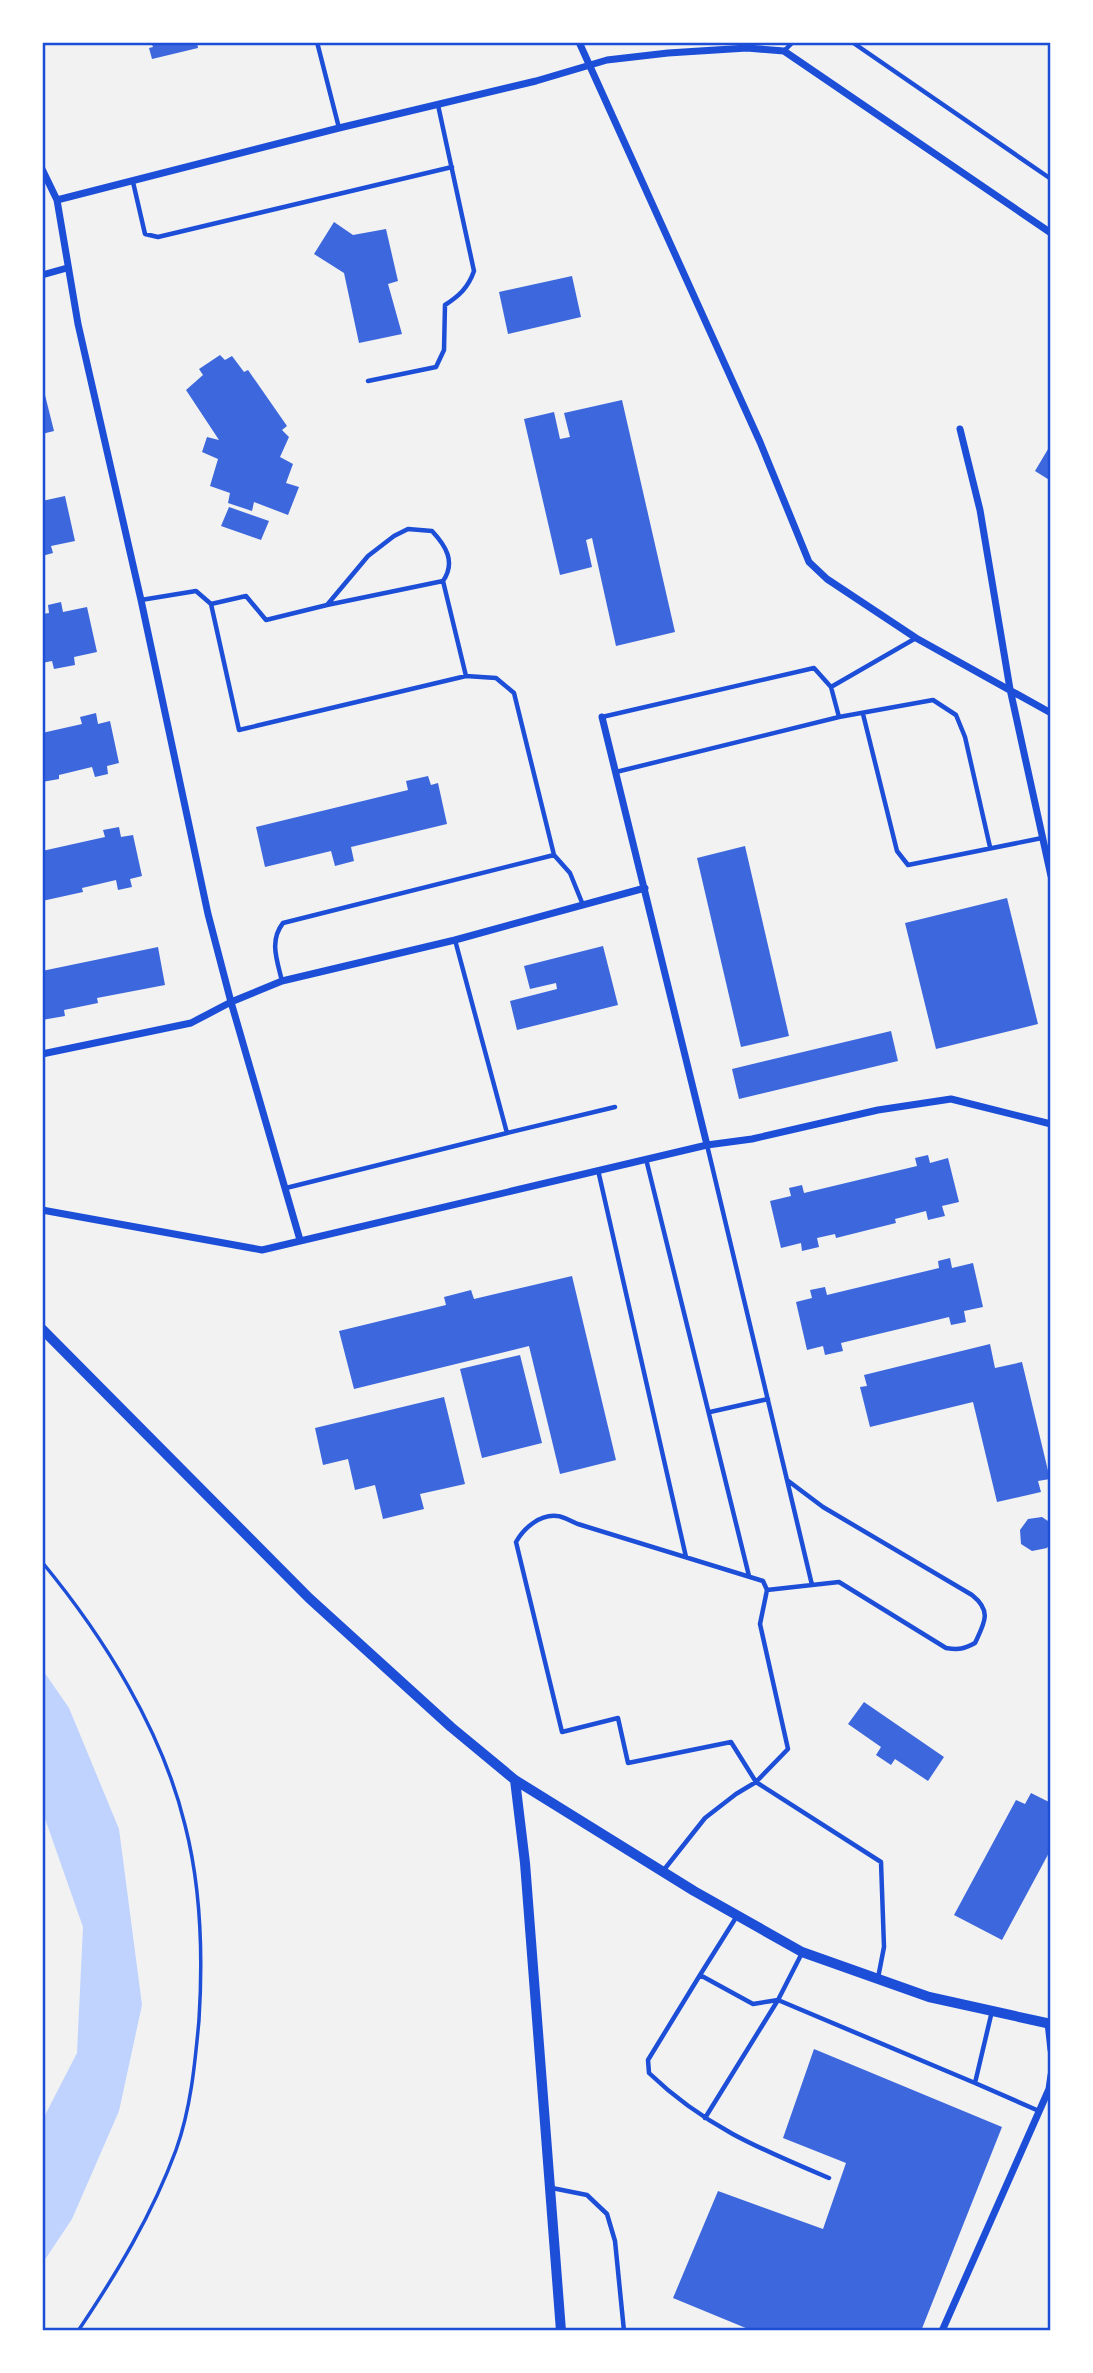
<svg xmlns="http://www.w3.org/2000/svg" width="1093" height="2373" font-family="Ubuntu,sans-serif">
<rect width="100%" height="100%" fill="#f2f2f2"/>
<path fill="#bfd3fe" d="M42 1669 69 1708 119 1829 142 2005 119 2111 72 2219 42 2264V2121L77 2053 83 1927 42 1810Z"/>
<path fill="#3d67dc" d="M151 42H197L198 48 152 59 149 48 153 47Z
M334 222 353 235 386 229 398 281 388 284 402 334 359 343 344 273 314 254Z
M572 276 581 317 508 334 499 292Z
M220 355 225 360 232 356 244 372 248 370 287 426 282 430 289 437 280 457 293 464 286 483 299 487 288 515 254 502 252 511 228 503 230 493 210 486 218 459 202 452 207 437 219 440 186 390 203 375 199 369Z
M42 383 54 431 42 434Z
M622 400 675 632 616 646 592 538 586 540 592 567 560 575 524 419 554 412 560 439 570 437 564 413Z
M1051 444V481L1035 471Z
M65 496 75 541 51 546 53 553 42 556V501Z
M229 507 269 521 261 540 221 526Z
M61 602 63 612 87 607 97 652 74 657 75 665 54 669 52 661 42 663V614L49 613 48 605Z
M96 713 98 724 110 721 119 763 107 766 108 774 95 777 92 767 59 775V779L42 782V733L82 724 80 717Z
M428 776 431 785 438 783 447 824 351 847 354 861 335 866 331 851 265 867 256 827 408 790 406 781Z
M119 827 121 837 133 835 142 876 130 879 132 887 118 890 116 880 82 888 83 892 42 901V851L105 837 103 830Z
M745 846 789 1036 741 1047 697 858Z
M1007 898 1038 1024 936 1049 905 923Z
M603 946 618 1005 517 1030 510 1001 557 989 556 983 530 989 524 966Z
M158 947 165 985 97 998 98 1003 64 1010 65 1016 42 1020V971Z
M891 1031 898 1061 739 1099 732 1069Z
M928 1155 930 1163 948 1158 959 1202 942 1206 945 1216 928 1220 926 1211 895 1219 896 1223 836 1238 835 1234 817 1238 819 1247 802 1251 801 1243 781 1248 770 1201 791 1196 789 1188 802 1185 804 1193 917 1166 915 1158Z
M950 1258 952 1268 973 1263 983 1307 964 1311 966 1322 951 1325 949 1317 841 1343 843 1351 825 1355 823 1346 807 1350 796 1302 812 1298 810 1290 825 1287 827 1295 939 1268 938 1261Z
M572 1276 616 1460 560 1474 529 1346 354 1389 339 1331 446 1305 444 1297 471 1290 474 1299Z
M990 1344 995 1368 1022 1362 1050 1479 1038 1481 1041 1492 997 1502 973 1402 870 1427 860 1387 867 1386 864 1375Z
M520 1355 542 1443 482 1458 460 1369Z
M444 1397 465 1484 420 1494 424 1509 383 1519 375 1485 355 1490 348 1459 323 1465 315 1428Z
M1042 1517 1051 1523V1542L1047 1548 1032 1551 1021 1544 1020 1530 1028 1519Z
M864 1702 944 1757 928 1781 895 1759 891 1765 876 1755 881 1747 848 1724Z
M1031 1793 1051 1803V1849L1002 1940 954 1915 1016 1800 1025 1804Z
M814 2049 1002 2127 921 2331H753L673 2298 718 2191 823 2229 846 2163 783 2138Z"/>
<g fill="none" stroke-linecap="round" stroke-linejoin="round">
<path stroke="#1d4ed8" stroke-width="3.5" d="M42 1562C104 1637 162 1730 185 1825 201 1887 203 1956 199 2020 195 2063 191 2108 176 2150 152 2215 117 2273 78 2331"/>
<path stroke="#1d4ed8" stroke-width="4.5" d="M317 42 339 128
M852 42 1051 179
M784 51 793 42
M133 182 145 234 158 237 452 167
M368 381 436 367 444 350 445 305C459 296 468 288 474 271L438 105
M443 581 466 676
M141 600 196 591 211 604 239 730 466 676 496 678 514 693 554 855 570 873 583 905
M211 604 246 596 266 620 327 605 368 556 394 536 408 529 432 531C446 546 456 562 443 581L327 605
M863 714 897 851 908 865 1042 838
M602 717 814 668 831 687 916 638
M839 717 933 700 956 715 965 737 990 847
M616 772 839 717 831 687
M282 981C277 960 269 941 283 923L554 855
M507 1133 615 1107
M707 1145 787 1480 823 1507 972 1595C992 1611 985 1622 975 1643 964 1649 959 1650 946 1648L839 1582 767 1590
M646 1159 749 1576
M598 1170 686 1557
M286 1188 507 1133 455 940
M710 1412 768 1399
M787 1480 812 1585
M663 1871 705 1818 736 1794 756 1782 788 1749 760 1624 767 1590 763 1581 578 1524C572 1522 563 1516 557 1516 540 1514 524 1528 516 1542L562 1732 618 1718 628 1763 731 1742 756 1782 881 1862 884 1947 878 1978
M700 1975 737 1916
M975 2083 1039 2111
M705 2118 778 2000 802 1953
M829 2178C760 2149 704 2126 649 2073L648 2060 700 1975 753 2004 778 2000 975 2083 992 2011
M552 2188 587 2195 607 2214 615 2241 624 2331"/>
<path stroke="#1d4ed8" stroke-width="7" d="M579 42 760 442 809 562 827 579 916 638 1051 713
M42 169 57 200 78 324 141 600 208 914 231 1002 300 1240
M57 200 339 128 536 81 607 60 668 53 747 48 784 51 1051 233
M42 275 67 268
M960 429 980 510 1010 689 1051 876
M602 717 707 1145
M42 1054 191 1023 231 1002 282 981 455 940 645 888
M42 1210 262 1250 707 1145 752 1139 878 1110 951 1099 1051 1124
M1048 2023 1051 2050
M942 2331 1049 2089 1051 2075"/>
<path stroke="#1d4ed8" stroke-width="10" d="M42 1329 309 1598 451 1727 515 1780 694 1891 802 1952 929 1997 1051 2024
M515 1780 525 1863 561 2331"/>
</g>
<rect width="1093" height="2373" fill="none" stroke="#ffffff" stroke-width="88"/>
<rect x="44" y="44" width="1005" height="2285" fill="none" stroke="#1d4ed8" stroke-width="2.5"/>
</svg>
